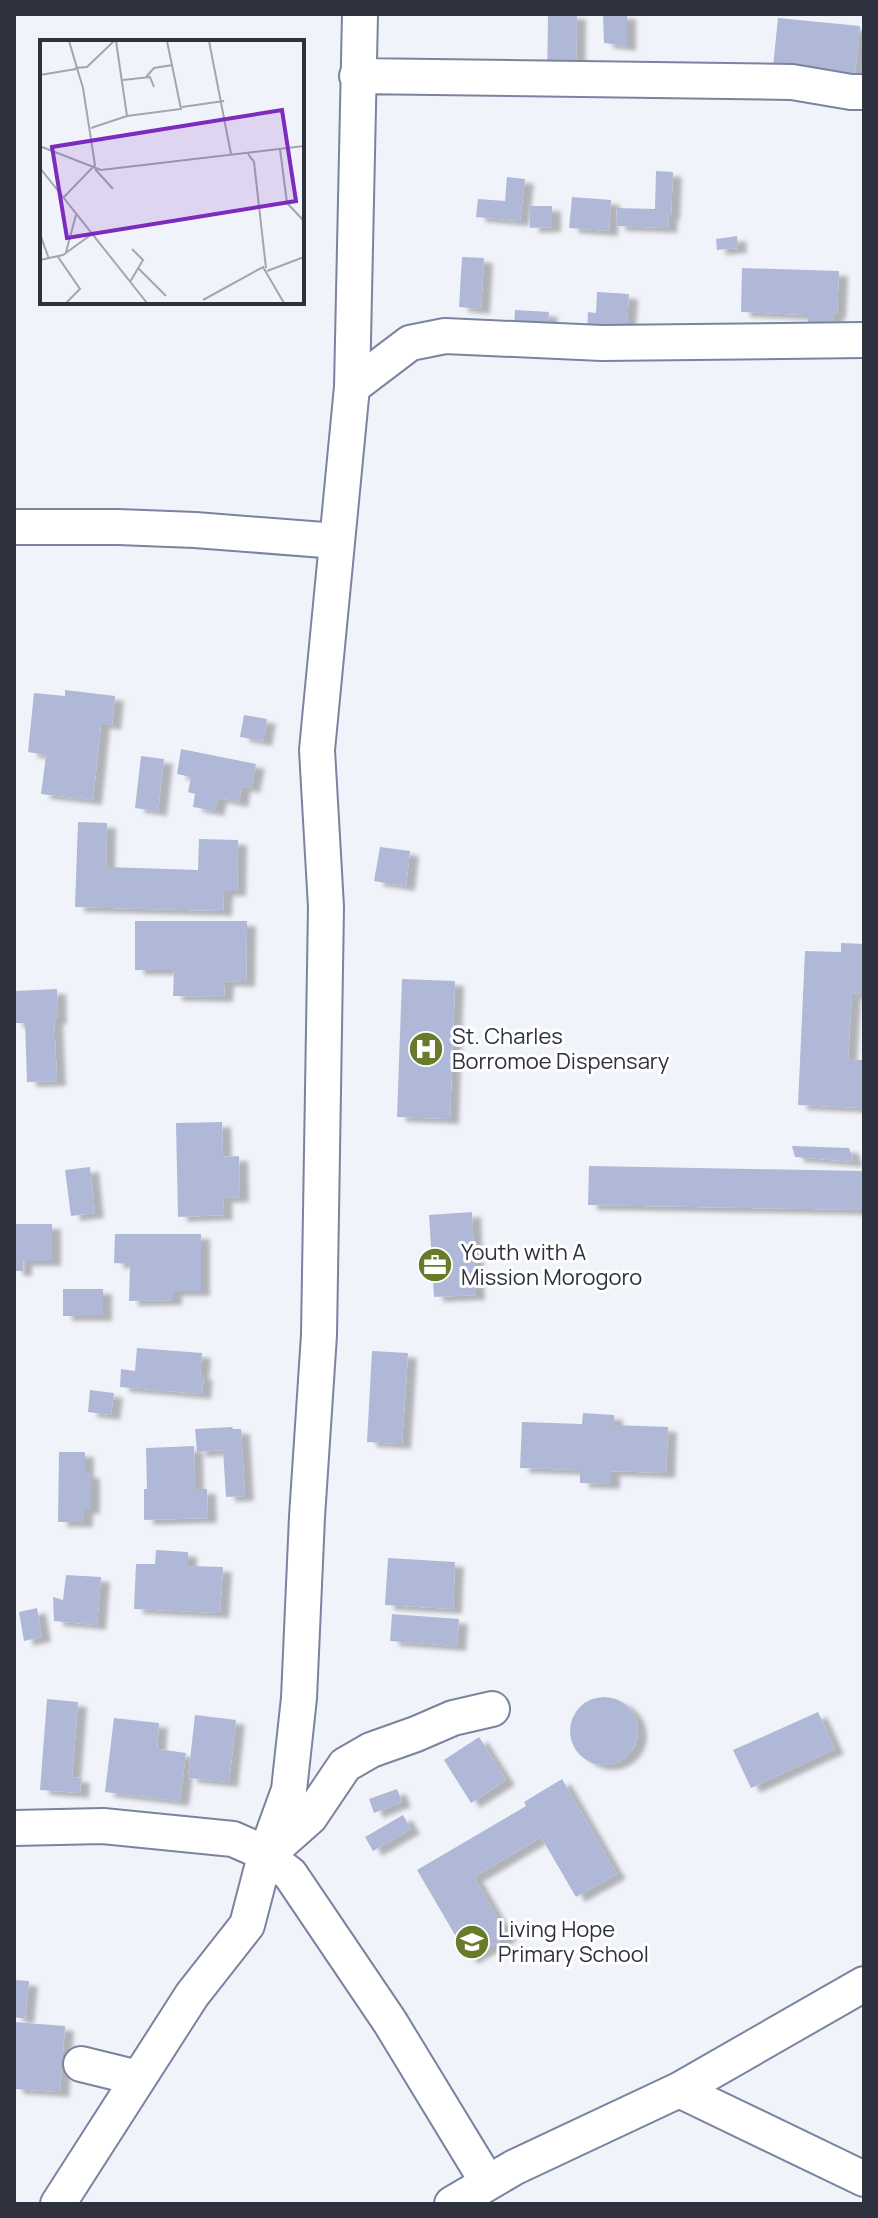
<svg xmlns="http://www.w3.org/2000/svg" width="878" height="2218" font-family="Manrope,sans-serif">
<defs>
<filter id="shadow"><feDropShadow dx="9" dy="5" stdDeviation="2" flood-color="#0004"/></filter>
</defs>
<rect width="100%" height="100%" fill="#f1f3fa"/>
<path fill="#afb9d7" filter="url(#shadow)" d="M548 14H577L576 89 547 88Z
M603 14H627V46L604 43Z
M778 18 860 26 855 75 773 67Z
M656 171 673 172 671 215 669 214 668 228 616 226 617 208 655 209Z
M507 177 525 179 520 221 476 217 478 199 505 201Z
M572 197 611 200 609 231 569 228Z
M530 206H552V227L530 228Z
M737 236 738 248 717 250 716 239Z
M462 257 484 258 481 309 459 307Z
M742 268 839 271 837 314H834L833 328H808V315L741 312Z
M597 292 629 294 625 350 587 335 588 312 596 313Z
M515 310 549 312 546 347 513 345Z
M65 690 115 696 112 725 101 723 93 800 41 794 46 755 28 752 34 693 65 696Z
M244 715 267 719 263 741 240 737Z
M181 749 256 764 251 788 242 786 239 802 218 798 215 811 193 807 195 794 188 792 191 777 177 774Z
M141 756 164 759 158 811 135 808Z
M78 822 107 823 106 867 198 870 199 839 238 840 237 891H224L223 911 75 907Z
M380 847 410 851 406 886 374 881Z
M135 921H247L246 982 225 981 224 997 173 996 174 970H135Z
M841 943 864 944V994L852 993 848 1059 864 1060V1108L798 1105 805 951 841 952Z
M402 979 455 981 450 1119 397 1117Z
M57 989 58 1019H54L57 1081 27 1082 25 1023H14V991Z
M222 1122 223 1157 239 1156 240 1197 223 1198 224 1215 178 1217 176 1123Z
M792 1146 849 1148 854 1162 795 1157Z
M589 1166 864 1171V1210L588 1205Z
M90 1167 95 1213 71 1216 65 1170Z
M472 1212 476 1295 434 1297 429 1215Z
M14 1224H52V1261H23V1271H14Z
M115 1234H201V1291H173V1300L129 1301 130 1264 114 1263Z
M63 1289H103V1316H63Z
M137 1348 202 1353 200 1375H204L202 1394 120 1387 121 1369 135 1371Z
M372 1351 408 1353 402 1444 367 1442Z
M90 1390 114 1393 111 1415 88 1412Z
M583 1413 614 1415V1425L668 1427 666 1473 611 1471V1484L580 1483V1470L520 1468 522 1422 582 1424Z
M232 1427 233 1429H241L245 1496 226 1497 223 1450 197 1452 195 1429Z
M194 1446 195 1489H207L208 1518 144 1520V1489H147L146 1448Z
M59 1452H85V1473H91V1509H84V1522H58Z
M156 1550 188 1552V1566L223 1567 220 1613 134 1609 136 1564H155Z
M388 1558 455 1562 453 1609 385 1605Z
M66 1575 101 1577 97 1625 54 1621 53 1597 63 1600Z
M37 1608 42 1637 24 1641 19 1612Z
M392 1614 459 1619 457 1646 390 1641Z
M570 1731a34 34 0 1 1 68 0a34 34 0 1 1-68 0Z
M47 1699 78 1702 72 1777 81 1778 80 1793 40 1790Z
M818 1712 835 1749 751 1788 733 1750Z
M195 1715 236 1720 229 1782 188 1778Z
M114 1718 159 1723 157 1749 186 1753 180 1801 105 1792Z
M479 1737 506 1780 471 1803 444 1760Z
M562 1779 617 1874 576 1897 541 1837 474 1877 508 1936 469 1959 417 1870 526 1806 524 1802Z
M397 1789 402 1802 374 1813 369 1799Z
M403 1815 411 1829 373 1851 365 1837Z
M14 1980 29 1981 25 2019 14 2017Z
M14 2022 65 2026 60 2092 14 2089Z"/>
<g fill="none" stroke-linecap="round" stroke-linejoin="round">
<g stroke="#7a83a0" stroke-width="38">
<path id="minor" d="M357 76 792 82 851 92H864
M352 387 410 343 445 336 602 343 864 340
M14 527H118L195 530 337 541
M14 1828 103 1826 233 1839 258 1850 290 1874 390 2022 488 2183
M266 1856 310 1817 345 1765 371 1750 416 1734 453 1718 492 1709
M81 2064 138 2078
M679 2090 864 2179
M58 2204 192 1995 247 1925 265 1856 289 1790 299 1698 307 1517 319 1335 326 907 317 750 352 387 360 14
M452 2204 515 2167 679 2090 864 1984"/>
</g>
<use href="#minor" stroke="#fff" stroke-width="34"/>
</g>
<defs>
<g id="hospital-disc" transform="scale(1.8)"><circle r="9.5" fill="#687b2a" stroke="#fff"/><path d="M-5-5h3v3.5h4V-5h3V5h-3V1.5h-4V5h-3Z" fill="#fff"/></g>
<g id="office-disc" transform="scale(1.8)"><circle r="9.5" fill="#687b2a" stroke="#fff"/><path d="M-6-3h4V-5.5h4V-3h4V5H-6ZM-1-4.5V-3h2v-1.5ZM-6 0V1H6V0Z" fill="#fff"/></g>
<g id="school-disc" transform="scale(1.8)"><circle r="9.5" fill="#687b2a" stroke="#fff"/><path d="M0-5L7-2L0 1L-7-2ZM-4 1L0 2.5L4 1V4Q0 6-4 4Z" fill="#fff"/></g>
</defs>
<g fill-rule="evenodd">
<use href="#hospital-disc" x="426" y="1049"/>
<use href="#office-disc" x="435" y="1265"/>
<use href="#school-disc" x="472" y="1942"/>
</g>
<g text-anchor="middle" stroke-width="6" stroke-linejoin="round" paint-order="stroke">
<g font-size="22" fill="#2e313e" stroke="#fff" text-anchor="start">
<text x="452" y="1044">St. Charles<tspan x="452" dy="25">Borromoe Dispensary</tspan></text>
<text x="461" y="1260">Youth with A<tspan x="461" dy="25">Mission Morogoro</tspan></text>
<text x="498" y="1937">Living Hope<tspan x="498" dy="25">Primary School</tspan></text>
</g>
</g>
<g transform="translate(40 40)">
<rect width="264" height="264" fill="#f1f3fa"/>
<path fill="none" stroke="#a3a5af" stroke-width="2" d="M76 1 87 76M169 1 191 114M35 28 47 27 74 1M0 35 36 29M106 37 114 28 133 25M83 40 110 37 114 47M142 67 184 61M51 88 87 76 141 69 127 1M2 107 61 130 264 106M240 109 247 163 264 181M208 114 214 122 226 228M0 128 107 263M55 129 73 149M24 157 55 125 43 48 29 1M0 194 9 219M26 212 36 175M18 217 40 249 26 263M0 220 23 215 52 194M98 228 126 256M227 231 264 217M90 242 103 220 92 209M163 260 223 227 244 263"/>
<path fill="#7b2cbf" fill-opacity="0.15" stroke="#7b2cbf" stroke-width="4" d="M242 70 256 161 27 198 12 107Z"/>
<rect width="264" height="264" fill="none" stroke="#2e313e" stroke-width="4"/>
</g>
<rect width="878" height="2218" fill="none" stroke="#2e313e" stroke-width="32"/>
</svg>
